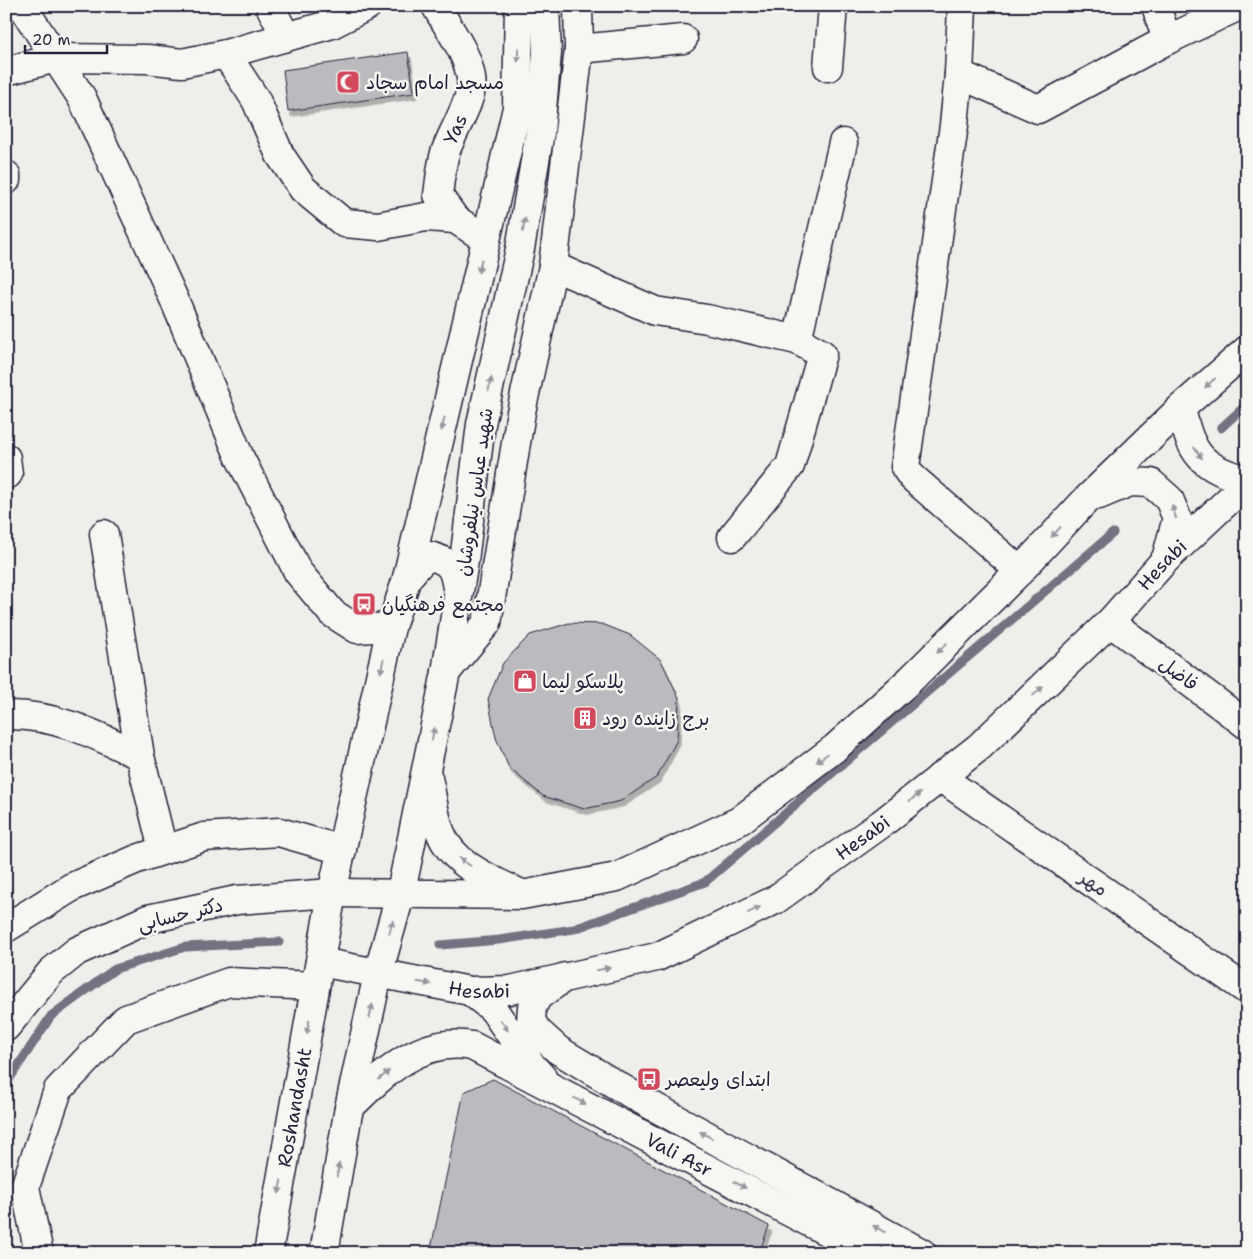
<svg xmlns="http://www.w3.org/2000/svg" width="1253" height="1259" font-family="'Shantell Sans','Playpen Sans Arabic',sans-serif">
<defs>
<filter id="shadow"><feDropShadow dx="3" dy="5.5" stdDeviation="0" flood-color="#0004"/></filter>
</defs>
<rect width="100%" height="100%" fill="#eeeeeb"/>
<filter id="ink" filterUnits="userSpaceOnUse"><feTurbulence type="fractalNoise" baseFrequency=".02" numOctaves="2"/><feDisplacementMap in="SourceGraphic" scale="10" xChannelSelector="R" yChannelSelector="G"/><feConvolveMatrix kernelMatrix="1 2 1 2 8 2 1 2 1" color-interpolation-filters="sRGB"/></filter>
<g filter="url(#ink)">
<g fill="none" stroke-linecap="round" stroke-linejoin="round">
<path stroke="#727281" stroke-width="9" d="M1221 428 1247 404
M440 945 499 940 574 929 705 882 1113 533
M6 1084 51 1016 115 969 185 947 279 942"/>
</g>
<path fill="#bbbbbf" stroke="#22223b" filter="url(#shadow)" d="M408 52 414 93 288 111 283 70Z
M569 623 602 624 630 635 661 660 679 698 677 740 657 777 621 801 584 809 543 796 509 768 496 738 488 699 503 663 530 635Z
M493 1079 769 1226 759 1253H430L464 1092Z"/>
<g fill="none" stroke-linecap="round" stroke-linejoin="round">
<g stroke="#22223b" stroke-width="31">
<g id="minor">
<path d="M22 6 82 98 174 299 240 458 298 572 332 613 357 629 391 627"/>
<path d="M270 6 286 37"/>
<path d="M436 6C449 30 467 51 471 78 475 98 451 133 445 153 441 166 440 181 438 195L455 219 486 239"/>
<path d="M962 6 959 74 954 125 905 467 912 477 1020 571"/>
<path d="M1156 6 1167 40 1239 6"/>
<path d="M579 49 683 39"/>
<path d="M226 54 256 100 280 155 303 189 344 223 378 226 426 217 455 219"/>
<path d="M828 67 833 6"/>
<path d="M6 71 56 58 147 59 182 63 226 54 332 24 367 6"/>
<path d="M959 74 1038 109 1167 40"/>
<path d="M6 175V180"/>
<path d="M553 266 655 311 707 319 797 340 822 354 790 466 732 537"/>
<path d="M797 340 843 143"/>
<path d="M6 458 8 474"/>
<path d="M104 534 140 756"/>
<path d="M1110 622 1247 725"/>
<path d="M446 672 487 623 521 412 553 266 579 49 578 6"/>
<path d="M6 715C56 714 97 735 140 756L163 850"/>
<path d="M940 777 1247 990"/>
<path d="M6 928 72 887 137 859 204 837 279 832 342 850"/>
<path d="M565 977 538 996 532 1007 531 1021 538 1032 558 1050 638 1098 922 1253"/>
<path d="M470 991 493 1009 532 1066 542 1077"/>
<path d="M6 1027 51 972 77 951 148 919 237 900 332 893"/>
<path id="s1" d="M349 1108C382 1075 420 1036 472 1046L868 1253"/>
<path d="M39 1253 25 1187 58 1090 126 1019 229 982 315 986"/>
</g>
</g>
<g stroke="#22223b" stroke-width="31">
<g id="major">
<path d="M1181 408C1190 453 1202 469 1247 480"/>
<path d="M1099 495 1130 482 1151 483 1169 499 1177 518 1166 559"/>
<path d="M407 578 421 562 430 556C454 562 454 571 458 593"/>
<path d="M428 778C432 795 434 815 440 831 451 863 489 879 517 892"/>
<path d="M332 893 522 895 617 877 739 821 835 748 911 679 1020 571 1085 501 1181 408 1247 350"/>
<path id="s2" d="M320 962 470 991 510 990 657 957 775 900 881 824 979 747 1110 622 1166 559 1247 483"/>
<path id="s3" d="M268 1253 332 893 391 627 407 578 517 108 519 6"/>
<path d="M324 1253 348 1113 378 974 401 892 446 672 464 561 481 424 520 249 540 132 547 53 545 6"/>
</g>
</g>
<use href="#minor" stroke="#f6f6f2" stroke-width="28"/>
<use href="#major" stroke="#f6f6f2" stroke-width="28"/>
</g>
<defs><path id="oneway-solid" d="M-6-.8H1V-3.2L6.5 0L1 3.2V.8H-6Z" transform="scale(1.25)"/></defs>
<g fill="#9797a0">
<use href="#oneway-solid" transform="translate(518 55) rotate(91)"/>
<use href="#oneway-solid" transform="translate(524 225) rotate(-80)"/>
<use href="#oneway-solid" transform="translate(480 266) rotate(103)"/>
<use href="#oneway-solid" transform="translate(1210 383) rotate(138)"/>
<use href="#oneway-solid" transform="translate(490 384) rotate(-78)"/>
<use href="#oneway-solid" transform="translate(443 424) rotate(103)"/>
<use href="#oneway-solid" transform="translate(1198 453) rotate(54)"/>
<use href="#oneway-solid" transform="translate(1174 512) rotate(-108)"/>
<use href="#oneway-solid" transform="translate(1056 532) rotate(133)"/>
<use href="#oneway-solid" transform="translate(942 648) rotate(135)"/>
<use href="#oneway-solid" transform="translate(382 666) rotate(102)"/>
<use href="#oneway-solid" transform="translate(1038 691) rotate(-43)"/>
<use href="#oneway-solid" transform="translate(433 734) rotate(-79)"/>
<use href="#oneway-solid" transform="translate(822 758) rotate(143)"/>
<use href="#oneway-solid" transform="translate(915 797) rotate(-38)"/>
<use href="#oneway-solid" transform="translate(465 862) rotate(-145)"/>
<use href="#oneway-solid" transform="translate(754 910) rotate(-26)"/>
<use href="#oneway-solid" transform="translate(391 927) rotate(-75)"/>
<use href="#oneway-solid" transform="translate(603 969) rotate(-12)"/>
<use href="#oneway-solid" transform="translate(424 983) rotate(11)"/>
<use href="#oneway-solid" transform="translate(371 1011) rotate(-77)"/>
<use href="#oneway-solid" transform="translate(504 1025) rotate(55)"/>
<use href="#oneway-solid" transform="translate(308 1027) rotate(100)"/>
<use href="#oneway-solid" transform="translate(384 1075) rotate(-41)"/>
<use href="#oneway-solid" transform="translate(580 1101) rotate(28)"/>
<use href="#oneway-solid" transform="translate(706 1135) rotate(-151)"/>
<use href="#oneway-solid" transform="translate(338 1170) rotate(-80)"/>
<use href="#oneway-solid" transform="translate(740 1185) rotate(28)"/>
<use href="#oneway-solid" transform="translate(280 1187) rotate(100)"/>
<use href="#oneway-solid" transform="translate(879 1229) rotate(-151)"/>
</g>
</g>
<defs>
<g id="mosque-square" transform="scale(1.25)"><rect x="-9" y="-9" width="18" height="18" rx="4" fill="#d1495b" stroke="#f6f6f2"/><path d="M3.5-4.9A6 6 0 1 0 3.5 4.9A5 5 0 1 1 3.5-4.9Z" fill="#fff"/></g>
<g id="bus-square" transform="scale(1.25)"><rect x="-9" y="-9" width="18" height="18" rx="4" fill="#d1495b" stroke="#f6f6f2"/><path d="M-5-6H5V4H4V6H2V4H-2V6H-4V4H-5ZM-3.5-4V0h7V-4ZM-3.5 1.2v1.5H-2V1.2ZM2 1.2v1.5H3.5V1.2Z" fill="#fff"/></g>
<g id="shop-square" transform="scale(1.25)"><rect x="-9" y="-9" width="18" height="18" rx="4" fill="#d1495b" stroke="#f6f6f2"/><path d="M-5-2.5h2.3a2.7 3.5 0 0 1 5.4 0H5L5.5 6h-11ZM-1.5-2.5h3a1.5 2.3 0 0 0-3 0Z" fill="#fff"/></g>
<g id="building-square" transform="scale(1.25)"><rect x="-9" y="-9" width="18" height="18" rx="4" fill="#d1495b" stroke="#f6f6f2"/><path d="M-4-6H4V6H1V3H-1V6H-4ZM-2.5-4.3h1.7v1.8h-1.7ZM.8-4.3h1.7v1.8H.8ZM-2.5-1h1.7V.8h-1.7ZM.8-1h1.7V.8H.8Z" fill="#fff"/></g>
</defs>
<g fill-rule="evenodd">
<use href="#mosque-square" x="348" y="82"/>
<use href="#bus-square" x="364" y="604"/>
<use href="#shop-square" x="525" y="681"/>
<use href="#building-square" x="585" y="718"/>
<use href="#bus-square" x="649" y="1079"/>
</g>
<g text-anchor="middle" stroke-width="5" stroke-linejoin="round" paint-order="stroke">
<g font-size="19" fill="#22223b" stroke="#f6f6f2" text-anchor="start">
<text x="366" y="89">مسجد امام سجاد</text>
<text x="382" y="611">مجتمع فرهنگیان</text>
<text x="542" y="688">پلاسکو لیما</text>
<text x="602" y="725">برج زاینده رود</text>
<text x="666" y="1086">ابتدای ولیعصر</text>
</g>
<g font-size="19" fill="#22223b" stroke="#f6f6f2">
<text transform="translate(455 129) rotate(-66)" y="7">Yas</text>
<text transform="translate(474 492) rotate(-82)" y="7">شهید عباس نیلفروشان</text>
<text dy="7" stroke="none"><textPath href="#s2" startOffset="988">Hesabi</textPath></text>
<text transform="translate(1179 673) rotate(37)" y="7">فاضل</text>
<text dy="7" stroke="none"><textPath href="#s2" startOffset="582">Hesabi</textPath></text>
<text transform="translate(1094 883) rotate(35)" y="7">مهر</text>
<text transform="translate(180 914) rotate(-14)" y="7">دکتر حسابی</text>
<text dy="7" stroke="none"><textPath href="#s2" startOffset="162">Hesabi</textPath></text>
<text dy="7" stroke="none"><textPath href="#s3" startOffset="148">Roshandasht</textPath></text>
<text dy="7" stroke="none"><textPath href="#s1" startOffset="378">Vali Asr</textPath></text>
</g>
</g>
<rect width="1253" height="1259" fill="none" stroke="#f6f6f2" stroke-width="25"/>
<rect x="12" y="12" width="1228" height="1234" fill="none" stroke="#22223b" stroke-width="2" filter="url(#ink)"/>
<path d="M25 45v8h82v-8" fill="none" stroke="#22223b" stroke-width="2.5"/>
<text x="32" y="45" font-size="15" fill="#22223b" stroke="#f6f6f2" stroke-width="4" paint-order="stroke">20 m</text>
</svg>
